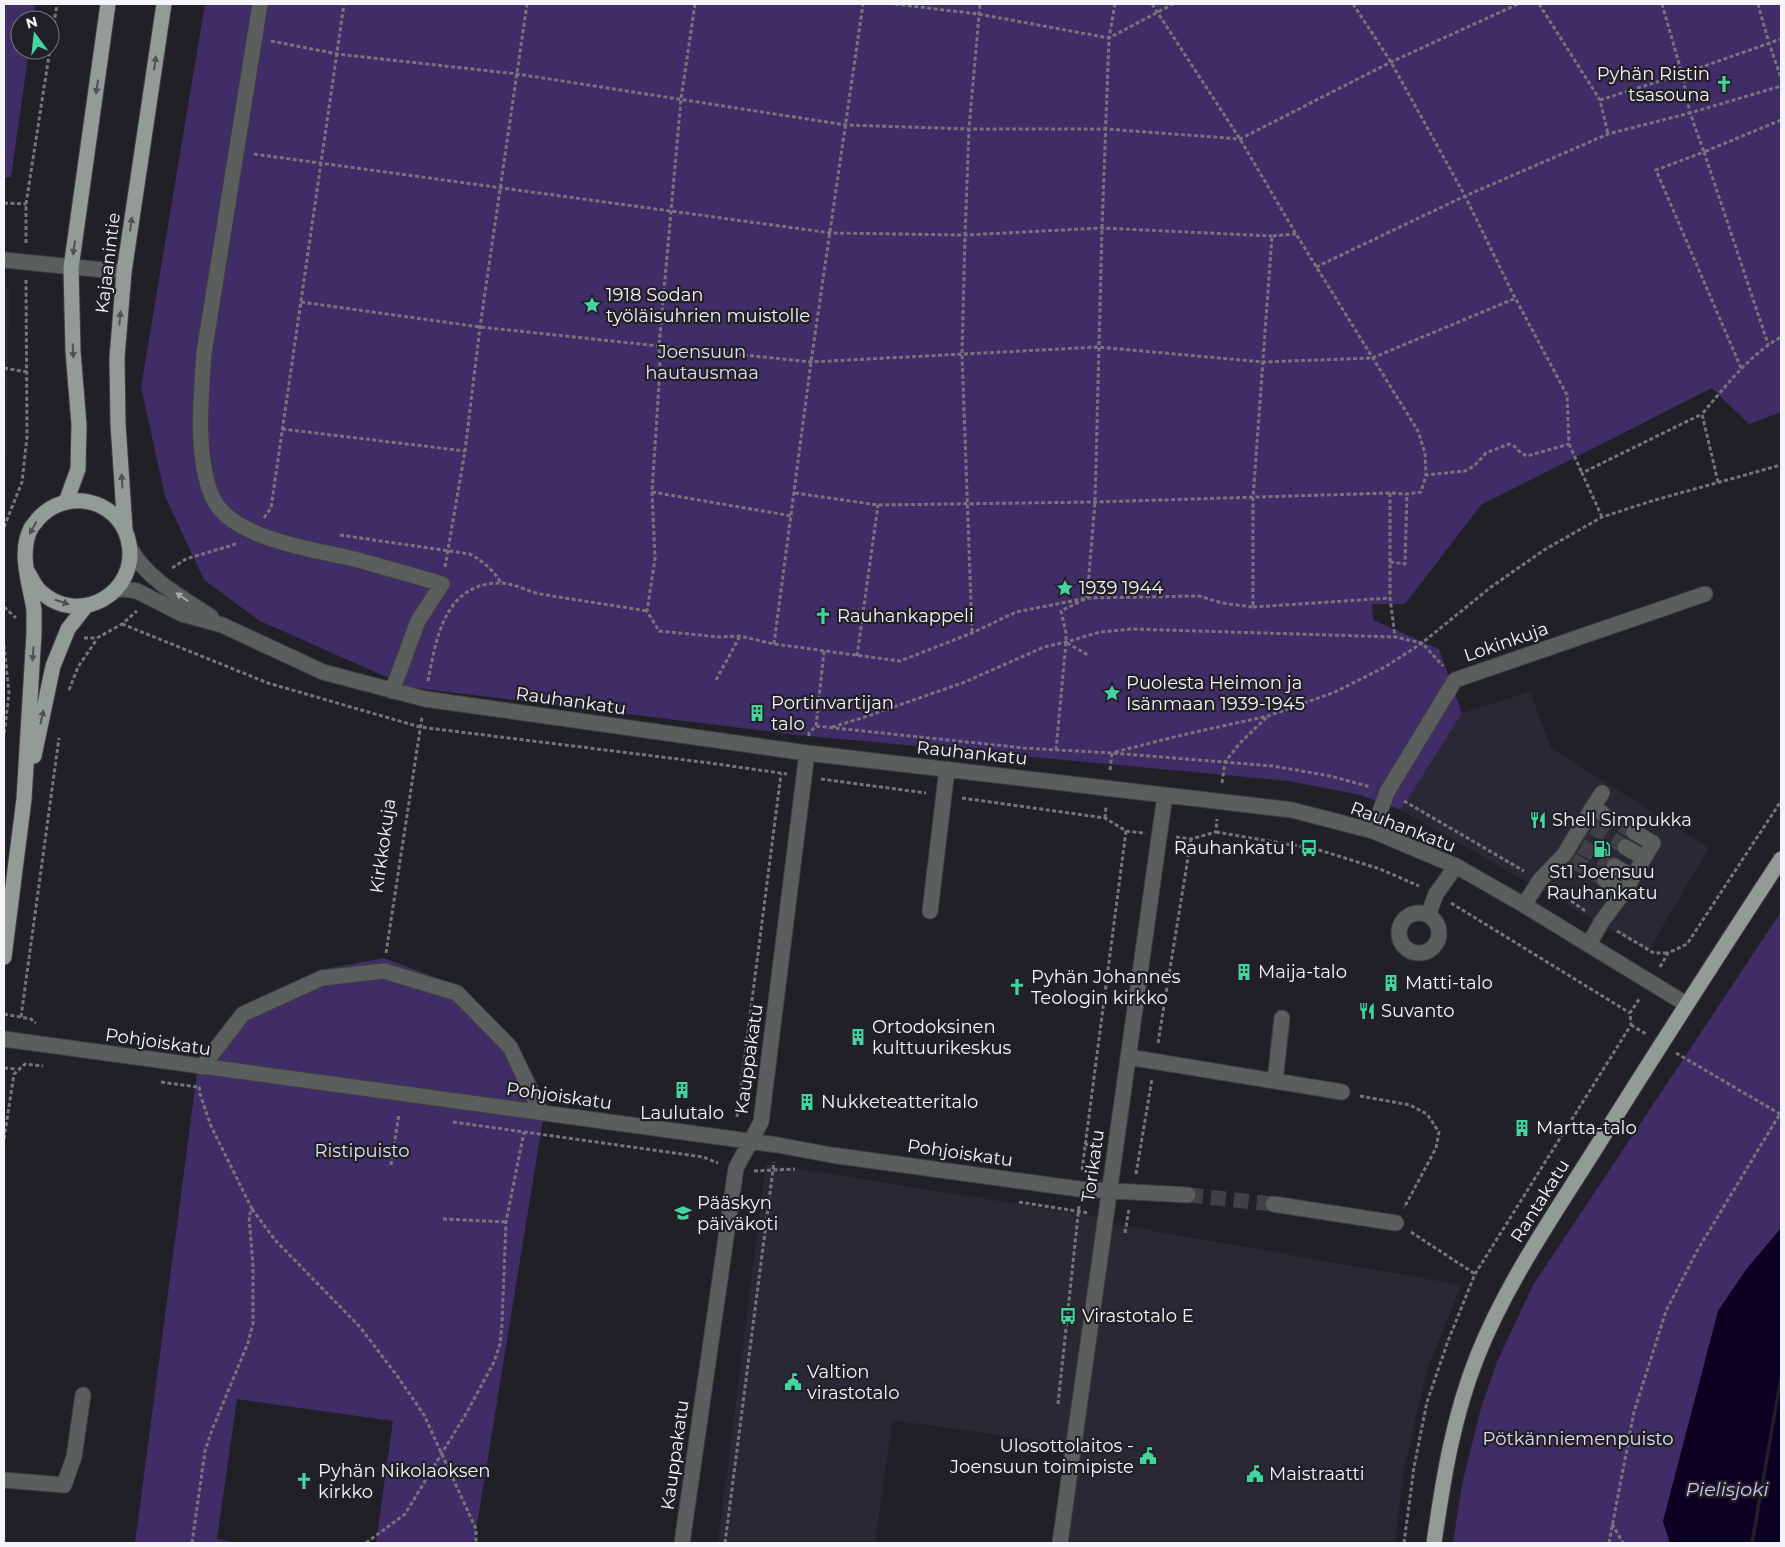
<svg xmlns="http://www.w3.org/2000/svg" width="1785" height="1547" font-family="Montserrat,sans-serif">
<rect width="100%" height="100%" fill="#222027"/>
<path fill="#2b2835" d="M4 288 9 289 7 455H4Z
M1530 692 1551 748 1709 848 1648 951 1401 810 1462 713Z
M766 1164 1100 1217 1108 1223 1461 1285 1427 1370 1403 1473 1395 1543H1056L1070 1445 892 1420 875 1543H718Z"/>
<path fill="#402c66" d="M4 4H35L33 20H20V50H29L11 177 4 178Z
M205 4H1781V412L1749 424 1712 388 1481 505 1405 604H1372L1373 620 1439 649 1462 713 1401 810 1360 795 1289 781 798 735 409 687 260 621 204 580 165 496 141 387Z
M1781 912V1228L1745 1271 1663 1521 1670 1543H1453L1462 1484 1481 1408 1497 1362 1533 1285Z
M384 958 458 986 545 1107 474 1543H376L393 1421 237 1399 217 1539 238 1543H135L199 1058 240 1009 319 970Z"/>
<path fill="#0d0022" d="M1781 1228V1543H1670L1663 1521 1718 1311 1745 1271Z"/>
<path fill="#222027" d="M1781 1369V1386L1754 1543H1750Z"/>
<g fill="none" stroke-linecap="round" stroke-linejoin="round">
<path stroke="#424046" stroke-width="15" stroke-dasharray="15 8" stroke-linecap="butt" d="M1602 813 1634 832
M1593 827 1625 847
M1581 846 1614 866
M1572 860 1605 880
M1188 1195 1273 1204"/>
<g stroke="#403e44" stroke-width="17">
<path id="minor" d="M260 4 204 353C201 397 195 456 212 496 229 538 311 549 350 558 381 566 411 575 442 584L418 621 392 691
M4 260 124 272
M131 550C148 580 183 598 211 617
M116 590 124 589 137 591 182 614 222 625 323 672 425 699 807 753 1292 810 1373 831 1456 866 1524 905 1686 1004
M1593 807 1602 793
M1373 831 1387 792 1455 680 1705 594
M1625 847 1644 858
M1614 866 1633 877
M1605 880 1624 892
M1524 905 1540 880 1564 855 1593 807 1602 813
M930 911 947 769
M1399 933a20 20 0 1 1 40 0a20 20 0 1 1-40 0Z
M1428 915 1436 894 1456 866
M1589 944 1602 921 1624 892 1653 843 1634 832
M4 1039 778 1145 831 1155 1079 1189 1188 1195
M1128 1057 1342 1092
M202 1067 243 1014 322 978 384 971 457 993 510 1047 541 1112
M1275 1081 1282 1018
M1273 1204 1396 1223
M4 1480 64 1485 74 1457 83 1395
M682 1543 736 1168 761 1122 807 753
M1060 1543 1165 795"/>
</g>
<g stroke="#403e44" stroke-width="17">
<path id="major" d="M66 502 78 469 79 425 73 351 71 268 108 4
M125 529 118 424 117 358 124 272 164 4
M34 756 53 666 68 629 86 606
M4 957 24 799 34 633C34 625 34 617 34 610 30 584 18 553 31 528 33 525 36 522 38 519 65 488 117 498 128 539 142 592 78 629 39 590 34 585 31 577 27 571
M1434 1543C1443 1480 1453 1417 1477 1357 1505 1286 1551 1219 1592 1154 1654 1055 1717 957 1781 859"/>
</g>
<path stroke="#76747b" stroke-width="3" stroke-dasharray="4 2.5" stroke-linecap="butt" d="M695 4 681 99 659 346 811 362 1098 347 1263 362 1372 358 1516 298
M895 4 978 14 1109 38 1173 4
M1152 4 1240 139 1296 234 1418 431 1425 453 1426 475
M1539 4 1600 100 1608 134
M1662 4 1682 74 1690 113 1781 86
M1758 4 1769 43 1781 78
M271 41 337 54 517 74 846 125 969 129H1106L1240 139 1391 62 1518 4
M1600 100 1682 74 1781 39
M254 154 831 233 965 235 1102 228 1272 236
M4 203 26 204
M26 243V204L57 4
M1316 267 1465 196 1391 62 1353 4
M301 302 480 327 659 346 660 369 652 492 655 559 647 611 659 631 719 637 740 636 774 644 900 661 972 633 1016 612 1087 598 1199 596 1222 603 1253 607V498L1272 236 1296 234
M4 368 27 372
M1741 368 1656 170 1704 152 1768 344
M282 429 465 451
M1569 444 1582 473
M1718 482 1702 414C1726 386 1749 355 1781 337
M652 492 792 516
M795 493 878 505 1095 502 1390 493 1407 494 1421 492 1426 475 1465 471 1474 466 1486 453 1509 444 1514 446 1521 453 1527 456 1569 444 1567 395 1512 292 1465 196 1608 134 1690 113 1704 152 1781 120
M1390 493V598L1395 637
M1602 517 1582 473 1702 414
M264 518 271 508 344 4
M4 527 22 482 27 437 26 280
M340 535 470 554C484 562 493 570 501 583
M1390 562 1405 564 1407 494
M445 567 465 451 480 327 527 4
M172 568 186 559 236 544
M4 607 16 618
M1253 607 1390 598
M122 624 268 683 420 727 710 763 787 774
M972 632 962 354 965 235 969 129 980 4
M84 638H97L122 624 137 611
M1067 643 1088 655
M774 644 811 362 863 4
M4 645 9 693 4 736
M857 656 878 505
M716 680 740 636
M428 681C436 638 445 583 500 583 513 583 527 591 540 594 576 600 611 605 647 611
M69 690 78 667 97 639
M816 726 824 651
M832 727 862 718 965 682 1044 647 1066 642 1100 632 1132 629 1395 637 1422 643 1443 666
M809 736V733L816 726 1024 748 1112 753 1273 766 1330 776 1371 787
M1056 750 1066 642V633L1061 611 1087 598 1095 502 1102 228 1109 38 1115 4
M1115 752 1182 735 1268 716 1335 692 1385 667 1422 643 1491 587 1544 550 1602 517 1655 500 1781 465
M1110 770 1112 753
M821 779 926 793
M1222 783 1225 762 1240 743 1268 716
M962 798 1105 818 1126 831 1143 833
M1404 801 1524 871
M1105 818 1106 806
M1216 832 1316 849 1380 869 1419 886
M1176 837 1191 839 1216 832 1217 819
M1555 890 1587 912
M1451 903 1630 1013
M1617 931 1654 953H1668
M386 953 422 717
M1660 967 1668 953 1687 944 1781 801
M4 1014 31 1019 36 1023
M21 1017 59 738
M1631 1025 1646 1034
M1158 1043 1191 839
M1676 1053 1780 1114
M4 1068 17 1069
M161 1082 197 1087
M1360 1096 1410 1105 1427 1114 1439 1132 1436 1148 1404 1208
M737 1117 781 774
M453 1122 703 1157 718 1163
M4 1139 14 1074 25 1064 43 1066
M1085 1144 1098 1147
M391 1165 399 1114
M1082 1170 1126 831
M754 1171 795 1169
M1136 1174 1152 1079
M1019 1202 1089 1213
M252 1209 275 1240 360 1327 398 1377 424 1415 476 1529V1543
M443 1219 506 1222
M1411 1232 1475 1274
M1125 1233 1129 1209
M1058 1404 1079 1206
M1612 1524 1623 1543
M192 1543 205 1451 212 1430 248 1343 253 1323V1266L249 1216 252 1209 211 1126 200 1094 199 1085
M366 1543 405 1514 467 1412 494 1362 500 1344 502 1324 506 1222 524 1132
M725 1543 774 1162
M1404 1543 1414 1467 1427 1402 1448 1341 1475 1274 1631 1025 1630 1013 1640 998
M1609 1543 1634 1412 1666 1311 1697 1251 1781 1112"/>
<use href="#minor" stroke="#5a5e5c" stroke-width="15"/>
<use href="#major" stroke="#939b97" stroke-width="15"/>
</g>
<defs><path id="oneway-solid" d="M-6-.8H1V-3.2L6.5 0L1 3.2V.8H-6Z" transform="scale(1.25)"/></defs>
<g fill="#4f5154">
<use href="#oneway-solid" transform="translate(155 63) rotate(-82)"/>
<use href="#oneway-solid" transform="translate(97 87) rotate(98)"/>
<use href="#oneway-solid" transform="translate(131 224) rotate(-82)"/>
<use href="#oneway-solid" transform="translate(74 248) rotate(98)"/>
<use href="#oneway-solid" transform="translate(120 318) rotate(-85)"/>
<use href="#oneway-solid" transform="translate(73 351) rotate(87)"/>
<use href="#oneway-solid" transform="translate(122 481) rotate(-94)"/>
<use href="#oneway-solid" transform="translate(33 528) rotate(119)"/>
<use href="#oneway-solid" transform="translate(62 602) rotate(17)"/>
<use href="#oneway-solid" transform="translate(33 654) rotate(94)"/>
<use href="#oneway-solid" transform="translate(42 717) rotate(-77)"/>
</g>
<use fill="#a8a9aa" href="#oneway-solid" transform="translate(182 597) rotate(-145)"/>
<defs>
<g id="church-bare" transform="scale(1.35)"><path d="M-1.2-6h2.4v3.5h3.3v2.4h-3.3V6h-2.4V-.1h-3.3v-2.4h3.3Z" fill="#44d49f" stroke="#222027" stroke-width="2.5" paint-order="stroke"/></g>
<g id="sight-bare" transform="scale(1.35)"><path d="M0-6L1.8-2.2L6-1.7L2.9 1.2L3.7 5.4L0 3.3L-3.7 5.4L-2.9 1.2L-6-1.7L-1.8-2.2Z" fill="#44d49f" stroke="#222027" stroke-width="2.5" paint-order="stroke"/></g>
<g id="building-bare" transform="scale(1.35)"><path d="M-4-6H4V6H1V3H-1V6H-4ZM-2.5-4.3h1.7v1.8h-1.7ZM.8-4.3h1.7v1.8H.8ZM-2.5-1h1.7V.8h-1.7ZM.8-1h1.7V.8H.8Z" fill="#44d49f" stroke="#222027" stroke-width="2.5" paint-order="stroke"/></g>
<g id="restaurant-bare" transform="scale(1.35)"><path d="M-5-6h1v4h1v-4h1v4h1v-4h1v5L-1.5 .5V6h-2V.5L-5-1ZM5-6V6H3V1.5H1.5Q1.5-4 5-6Z" fill="#44d49f" stroke="#222027" stroke-width="2.5" paint-order="stroke"/></g>
<g id="bus-bare" transform="scale(1.35)"><path d="M-5-6H5V4H4V6H2V4H-2V6H-4V4H-5ZM-3.5-4V0h7V-4ZM-3.5 1.2v1.5H-2V1.2ZM2 1.2v1.5H3.5V1.2Z" fill="#44d49f" stroke="#222027" stroke-width="2.5" paint-order="stroke"/></g>
<g id="fuel-bare" transform="scale(1.35)"><path d="M-5.5-6h7V0h2V4h1.3V-2.5L3-4.5l.8-.8L6-3V5H2.5V1h-1V6h-7ZM-4.2-4.7v3.2H.2V-4.7Z" fill="#44d49f" stroke="#222027" stroke-width="2.5" paint-order="stroke"/></g>
<g id="school-bare" transform="scale(1.35)"><path d="M0-5L7-2L0 1L-7-2ZM-4 1L0 2.5L4 1V4Q0 6-4 4Z" fill="#44d49f" stroke="#222027" stroke-width="2.5" paint-order="stroke"/></g>
<g id="civic-bare" transform="scale(1.35)"><path d="M-.6-6.5H3V-4.5H.6V-3L4-1V1h2V6H-6V1h2V-1L-.6-3ZM-1.2 2.5V6h2.4V2.5Z" fill="#44d49f" stroke="#222027" stroke-width="2.5" paint-order="stroke"/></g>
</defs>
<g fill-rule="evenodd">
<use href="#church-bare" x="1724" y="84"/>
<use href="#sight-bare" x="592" y="305"/>
<use href="#sight-bare" x="1065" y="588"/>
<use href="#church-bare" x="823" y="616"/>
<use href="#sight-bare" x="1112" y="693"/>
<use href="#building-bare" x="757" y="713"/>
<use href="#restaurant-bare" x="1538" y="820"/>
<use href="#bus-bare" x="1309" y="848"/>
<use href="#fuel-bare" x="1602" y="849"/>
<use href="#building-bare" x="1244" y="972"/>
<use href="#building-bare" x="1391" y="983"/>
<use href="#church-bare" x="1017" y="987"/>
<use href="#restaurant-bare" x="1367" y="1011"/>
<use href="#building-bare" x="858" y="1037"/>
<use href="#building-bare" x="682" y="1090"/>
<use href="#building-bare" x="807" y="1102"/>
<use href="#building-bare" x="1522" y="1128"/>
<use href="#school-bare" x="683" y="1213"/>
<use href="#bus-bare" x="1068" y="1316"/>
<use href="#civic-bare" x="793" y="1382"/>
<use href="#civic-bare" x="1148" y="1456"/>
<use href="#civic-bare" x="1255" y="1474"/>
<use href="#church-bare" x="304" y="1481"/>
</g>
<g text-anchor="middle" stroke-width="4.5" stroke-linejoin="round" paint-order="stroke">
<g font-size="18" fill="#f5f4f9" stroke="#222027" text-anchor="start">
<text x="1710" y="80" text-anchor="end">Pyhän Ristin<tspan x="1710" dy="21">tsasouna</tspan></text>
<text x="606" y="301">1918 Sodan<tspan x="606" dy="21">työläisuhrien muistolle</tspan></text>
<text x="1079" y="594">1939 1944</text>
<text x="837" y="622">Rauhankappeli</text>
<text x="1126" y="689">Puolesta Heimon ja<tspan x="1126" dy="21">Isänmaan 1939-1945</tspan></text>
<text x="771" y="709">Portinvartijan<tspan x="771" dy="21">talo</tspan></text>
<text x="1552" y="826">Shell Simpukka</text>
<text x="1295" y="854" text-anchor="end">Rauhankatu I</text>
<text x="1602" y="878" text-anchor="middle">St1 Joensuu<tspan x="1602" dy="21">Rauhankatu</tspan></text>
<text x="1258" y="978">Maija-talo</text>
<text x="1031" y="983">Pyhän Johannes<tspan x="1031" dy="21">Teologin kirkko</tspan></text>
<text x="1405" y="989">Matti-talo</text>
<text x="1381" y="1017">Suvanto</text>
<text x="872" y="1033">Ortodoksinen<tspan x="872" dy="21">kulttuurikeskus</tspan></text>
<text x="821" y="1108">Nukketeatteritalo</text>
<text x="682" y="1119" text-anchor="middle">Laulutalo</text>
<text x="1536" y="1134">Martta-talo</text>
<text x="697" y="1209">Pääskyn<tspan x="697" dy="21">päiväkoti</tspan></text>
<text x="1082" y="1322">Virastotalo E</text>
<text x="807" y="1378">Valtion<tspan x="807" dy="21">virastotalo</tspan></text>
<text x="1134" y="1452" text-anchor="end">Ulosottolaitos -<tspan x="1134" dy="21">Joensuun toimipiste</tspan></text>
<text x="318" y="1477">Pyhän Nikolaoksen<tspan x="318" dy="21">kirkko</tspan></text>
<text x="1269" y="1480">Maistraatti</text>
</g>
<g font-size="18" fill="#f5f4f9" stroke="#222027">
<text transform="translate(108 263) rotate(-83)" y="6">Kajaanintie</text>
<text transform="translate(1506 642) rotate(-19)" y="6">Lokinkuja</text>
<text transform="translate(571 701) rotate(8)" y="6">Rauhankatu</text>
<text transform="translate(972 753) rotate(6)" y="6">Rauhankatu</text>
<text transform="translate(1403 827) rotate(21)" y="6">Rauhankatu</text>
<text transform="translate(383 846) rotate(-82)" y="6">Kirkkokuja</text>
<text transform="translate(158 1042) rotate(8)" y="6">Pohjoiskatu</text>
<text transform="translate(749 1059) rotate(-82)" y="6">Kauppakatu</text>
<text transform="translate(559 1096) rotate(8)" y="6">Pohjoiskatu</text>
<text transform="translate(960 1153) rotate(8)" y="6">Pohjoiskatu</text>
<text transform="translate(1093 1166) rotate(-82)" y="6">Torikatu</text>
<text transform="translate(1540 1201) rotate(-58)" y="6">Rantakatu</text>
<text transform="translate(675 1455) rotate(-82)" y="6">Kauppakatu</text>
</g>
<g font-size="18" fill="#e3def4" stroke="#222027">
<text x="702" y="358">Joensuun<tspan x="702" dy="21">hautausmaa</tspan></text>
<text x="362" y="1157">Ristipuisto</text>
<text x="1578" y="1445">Pötkänniemenpuisto</text>
</g>
<g font-size="19" font-style="italic" fill="#d0c5f1" stroke="#222027">
<text x="1727" y="1496">Pielisjoki</text>
</g>
</g>
<rect width="1785" height="1547" fill="none" stroke="#f5f4f9" stroke-width="10"/>
<g transform="translate(35 35) rotate(345)"><circle r="24" fill="#222027" stroke="#76757b"/>
<path d="M0-4L9 19L0 12L-9 19Z" fill="#44d49f"/>
<text y="-8" font-size="14" font-weight="bold" text-anchor="middle" fill="#f5f4f9">N</text>
</g>
</svg>
